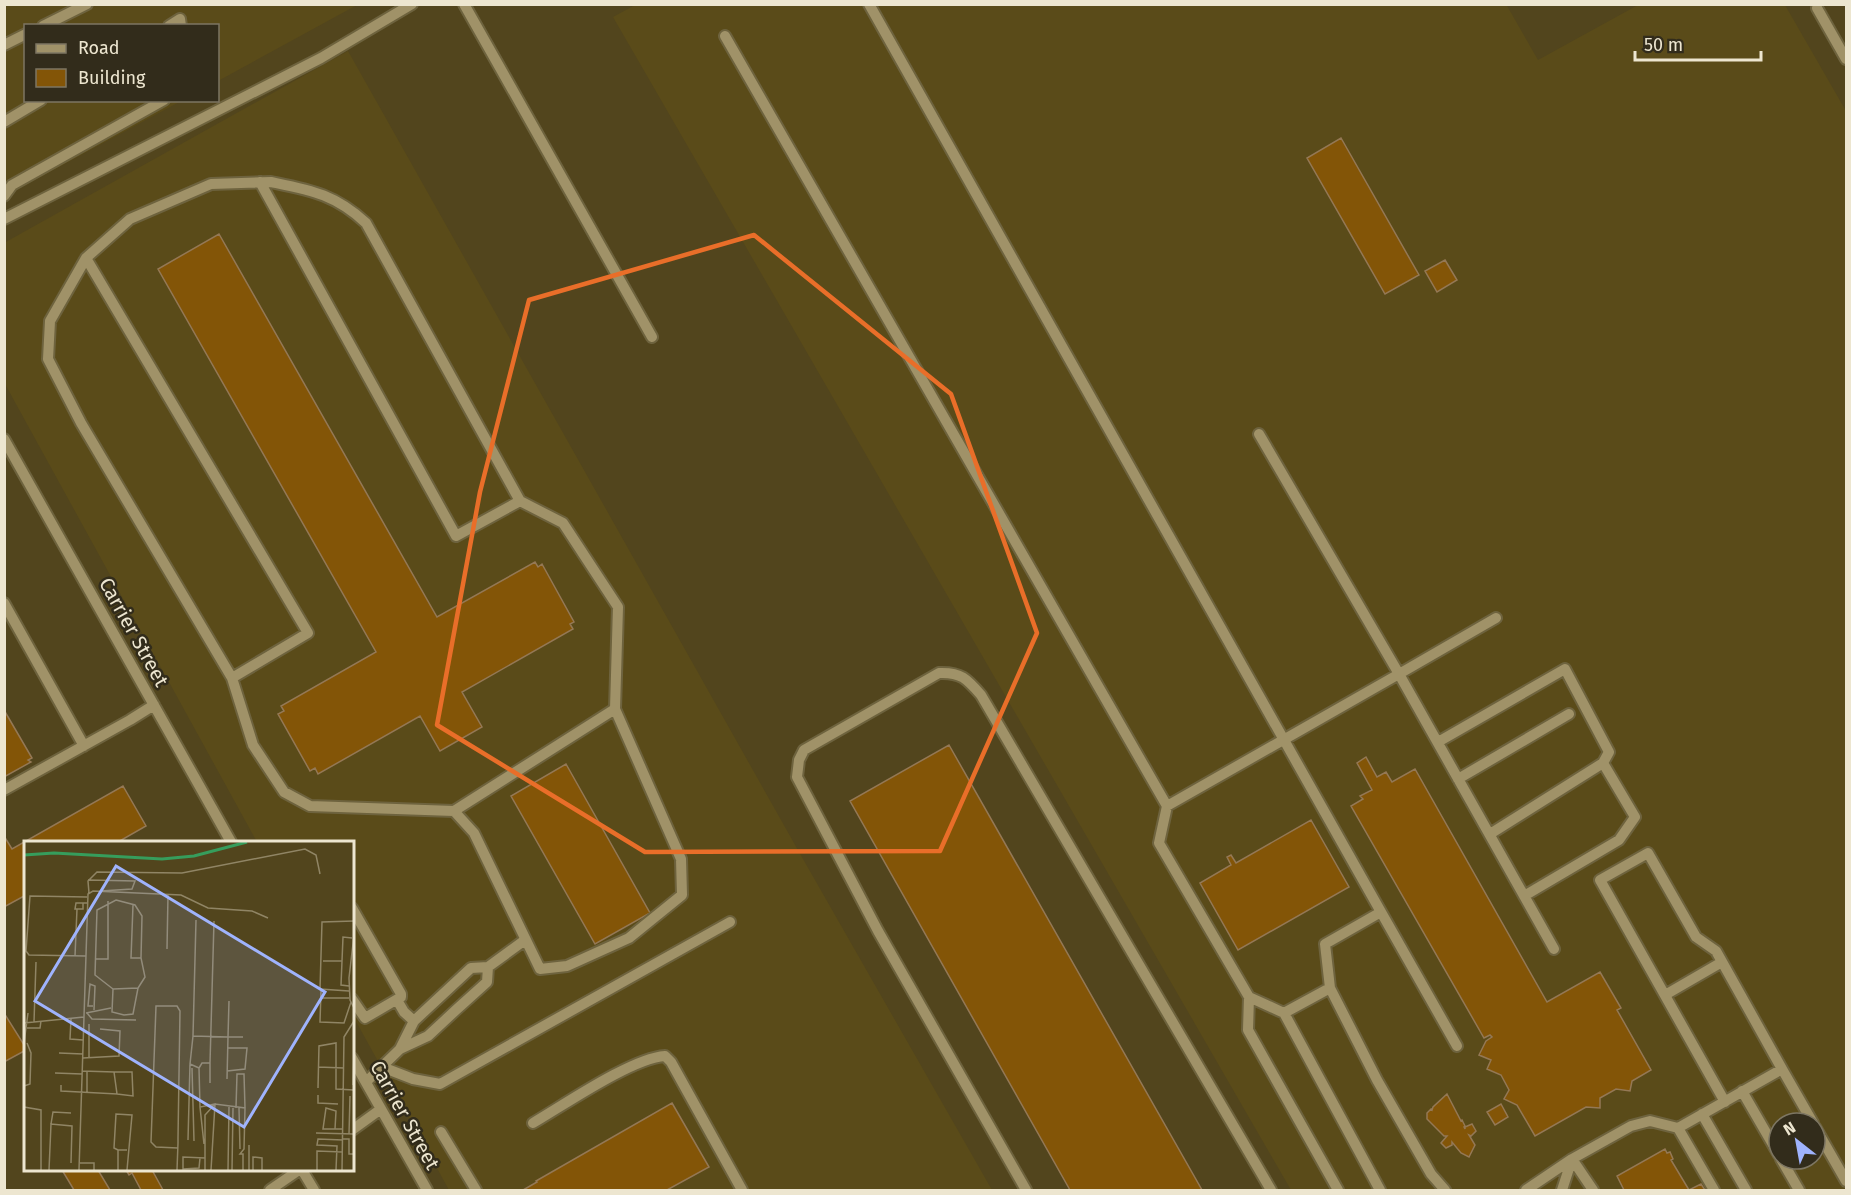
<svg xmlns="http://www.w3.org/2000/svg" width="1851" height="1195" font-family="'Fira Sans',sans-serif">
<rect width="100%" height="100%" fill="#52451d"/>
<path fill="#5a4b19" fill-rule="evenodd" d="M637 4H1506L1538 60 1638 5H1785L1846 111V1190H1291L613 17ZM1779 1123H1815V1159H1779Z
M5 5H357L218 81V26H26V100L181 101 5 196Z
M348 51 803 859 992 1190H449L353 1016 352 842H257L5 384 4 243Z"/>
<path fill="#835507" stroke="#947855" stroke-width="1.5" d="M1341 138 1419 275 1385 294 1307 158Z
M219 234 437 617 535 562 538 567 542 564 574 622 570 624 573 629 462 692 482 727 440 751 420 716 318 774 315 768 310 771 278 714 284 711 281 706 376 652 158 269Z
M1445 260 1457 280 1437 292 1425 271Z
M4 710 32 758 28 760 31 762 4 777Z
M949 745 1202 1190H1070L850 801Z
M1366 757 1377 777 1386 772 1392 782 1415 769 1547 1002 1600 972 1621 1008 1617 1010 1651 1070 1632 1081 1630 1091 1616 1089 1600 1098V1108L1586 1107 1535 1136 1517 1105 1504 1099 1509 1090 1501 1075 1487 1069 1491 1060 1479 1055 1486 1041 1492 1037 1490 1035 1484 1038 1351 806 1363 799 1360 796 1372 790 1357 763Z
M566 764 650 913 595 944 511 796Z
M123 786 146 826 118 842H26V895L4 907V836L12 849Z
M1311 820 1349 887 1238 950 1200 883 1231 865 1227 857 1231 855 1236 863Z
M4 1013 26 1048V1050L4 1062Z
M1447 1094 1461 1121 1462 1120 1465 1126 1464 1127 1465 1129V1127L1472 1124 1476 1131 1471 1136 1469 1135 1475 1145 1469 1157 1461 1153 1452 1142V1145L1446 1148 1441 1143 1447 1136H1444L1427 1119V1113L1431 1109 1432 1110 1433 1107Z
M672 1103 709 1167 667 1190H523L537 1182 536 1181Z
M1501 1104 1508 1117 1495 1125 1487 1112Z
M1665 1149 1667 1153 1670 1152 1673 1159 1671 1160 1689 1190 1701 1184 1705 1190H1624L1617 1176Z
M62 1170H98L110 1190H74Z
M126 1170H152L163 1190H141L132 1173 129 1175Z"/>
<g fill="none" stroke-linecap="round" stroke-linejoin="round">
<g stroke="#6e633e" stroke-width="14">
<path id="minor" d="M464 4 652 337
M869 4 1381 912 1325 944 1330 988 1377 1080 1431 1174 1445 1190
M1817 8 1846 59
M43 26 87 4
M169 26 180 19 181 26
M725 36 1167 806 1399 674 1259 434
M4 45 26 34
M4 122 41 100
M260 182 456 536 520 501
M271 182C310 190 335 194 366 223L520 501 563 523 618 607 615 709 681 859 682 895 629 938 567 966 540 969 474 833 454 811 310 806 284 792 253 745 232 678 81 423 48 359 50 321 86 258 130 219 211 184Z
M4 196 12 185 164 100
M4 219 321 58 412 4
M86 258 308 633 232 678
M4 439 231 842
M4 603 84 746
M1496 618 1399 674 1554 949
M1438 742 1565 669 1609 752 1603 763 1490 834
M1458 779 1569 714
M4 790 130 720 154 705
M1167 806 1159 843 1249 997 1284 1013 1330 988
M454 811 615 709
M1524 896 1619 840 1635 817 1603 763
M352 908 401 994V997L365 1018 352 999
M1381 912 1457 1046
M1665 995 1722 962
M1249 997 1248 1030 1338 1190
M397 1000 404 1012 414 1021
M1284 1013 1380 1190
M400 1049 428 1036 457 1009 487 982 488 967
M352 1058 427 1190
M382 1067 413 1079 440 1084 730 922
M366 1082 400 1049 414 1021 471 968 488 967 525 940
M1742 1091 1779 1155
M1725 1102 1600 880 1648 853 1696 937 1716 951 1782 1069
M1702 1114 1746 1190
M533 1123C564 1105 632 1058 665 1056L671 1062 742 1190
M1815 1127 1846 1181
M1678 1128 1714 1190
M352 1130 381 1109
M441 1132 476 1190
M1781 1159 1799 1190
M302 1170 314 1190
M270 1190 299 1170
M1026 1190 878 931 797 777 799 760 804 750 939 673C961 672 967 679 981 695L1271 1190
M1526 1190 1572 1159 1593 1190
M1562 1190 1572 1159 1631 1126 1650 1121 1678 1128 1782 1069 1813 1123"/>
</g>
<use href="#minor" stroke="#a09268" stroke-width="10"/>
</g>
<path fill="none" stroke="#e96e29" stroke-width="4.5" stroke-linejoin="round" d="M754 235 951 394 1037 633 940 851 645 852 437 725 480 492 529 300Z"/>
<g text-anchor="middle" stroke-width="5" stroke-linejoin="round" paint-order="stroke">
<g font-size="20" fill="#ede6d0" stroke="#322c1b">
<text transform="translate(134 632) rotate(61)" y="7">Carrier Street</text>
<text transform="translate(405 1115) rotate(61)" y="7">Carrier Street</text>
</g>
</g>
<g transform="translate(24 841)">
<rect width="330" height="330" fill="#52451d"/>
<path fill="none" stroke="#369d5c" stroke-width="3" d="M0 14 30 12 138 18 170 15 223 1"/>
<path fill="none" stroke="#908565" stroke-width="1.5" d="M64 39 111 40 108 48 77 50M65 52 64 40 73 31 158 32 281 8 292 14 296 33M92 59 111 64 118 75 117 117 121 136 114 147 109 173 100 174 88 171 89 148 71 134 73 69ZM59 62V68H51L52 62H63M109 64 107 117H117M172 79 169 195 204 196 205 160M330 94 325 137 326 159 330 167M143 108 144 54M51 115 53 68M62 115 5 114 2 110 6 55 63 56M72 118H84V60M299 120H318M325 145 317 144 319 96 328 97M89 148 114 147M297 150 296 181 320 182 327 161M325 150 296 148 298 81 330 80M297 157H325M69 165H64L66 143 71 145 70 169M62 172 87 167M63 172 68 178 112 179M47 178 46 198 59 199M10 181 12 121M0 182 60 176M3 187H16L17 180M169 195 166 223 175 227M0 202 4 172M35 212 59 213M59 217 95 215 96 190 76 188M65 217V183M294 226 320 227M168 227 170 300M203 230 221 228 223 207H204M90 231H108L109 255 93 253M31 232 58 233M203 238 204 196H219M186 242V222M37 244V250L93 253 90 231 58 230M329 244 330 210M0 245 6 243 7 212 3 202M294 247 295 205 312 202V248L330 249M63 252V230M294 254V262L314 263M0 266 17 269V329M176 266 175 227 178 222H186L190 80M212 267 213 233H220L221 267M215 267 216 308M27 283 29 271 47 272M311 288 312 270 302 267 299 288H319M292 292 330 293M325 293 326 255M319 298H325V313H330M164 299 166 223M180 303 176 266 191 263 187 329M94 309 90 307 92 273 108 274 103 329M176 317 175 327 159 328V316L181 317M56 322H70V329M25 329 27 283 48 285 47 322M55 329 64 53 69 50 157 54 184 67 228 70 244 77M94 329V309H103M153 329 154 302V297L156 170 153 165H132L127 301 132 306 154 307M181 329V274L191 263 221 267 220 308 216 313H219V329M204 329 205 266M208 329 209 267M225 329V304M229 329V316L238 317V329M293 329V310L319 311M312 329 313 305 293 304 294 298 319 299M318 329 320 196 330 180"/>
<path fill="#9fb3fd" fill-opacity="0.15" stroke="#9fb3fd" stroke-width="3" d="M92 25 301 151 220 286 11 160Z"/>
<rect width="330" height="330" fill="none" stroke="#ede6d0" stroke-width="3"/>
</g>
<rect width="1851" height="1195" fill="none" stroke="#ede6d0" stroke-width="12"/>
<rect x="24" y="24" width="195" height="78" fill="#322c1b" stroke="#7d7663" stroke-width="1.5"/>
<rect x="36" y="44" width="30" height="9" fill="#a09268" stroke="#7d7663" stroke-width="1.5"/>
<text x="78" y="54" font-size="18" fill="#ede6d0">Road</text>
<rect x="36" y="69" width="30" height="18" fill="#835507" stroke="#7d7663" stroke-width="1.5"/>
<text x="78" y="84" font-size="18" fill="#ede6d0">Building</text>
<g transform="translate(1797 1141) rotate(329)"><circle r="28" fill="#322c1b" stroke="#7d7663" stroke-width="1.5"/>
<path d="M0-4.5L10 22L0 15L-10 22Z" fill="#9fb3fd"/>
<text y="-9" font-size="16" font-weight="bold" text-anchor="middle" fill="#ede6d0">N</text>
</g>
<path d="M1635 51v9h126v-9" fill="none" stroke="#ede6d0" stroke-width="3"/>
<text x="1644" y="51" font-size="18" fill="#ede6d0" stroke="#322c1b" stroke-width="4.5" paint-order="stroke">50 m</text>
</svg>
